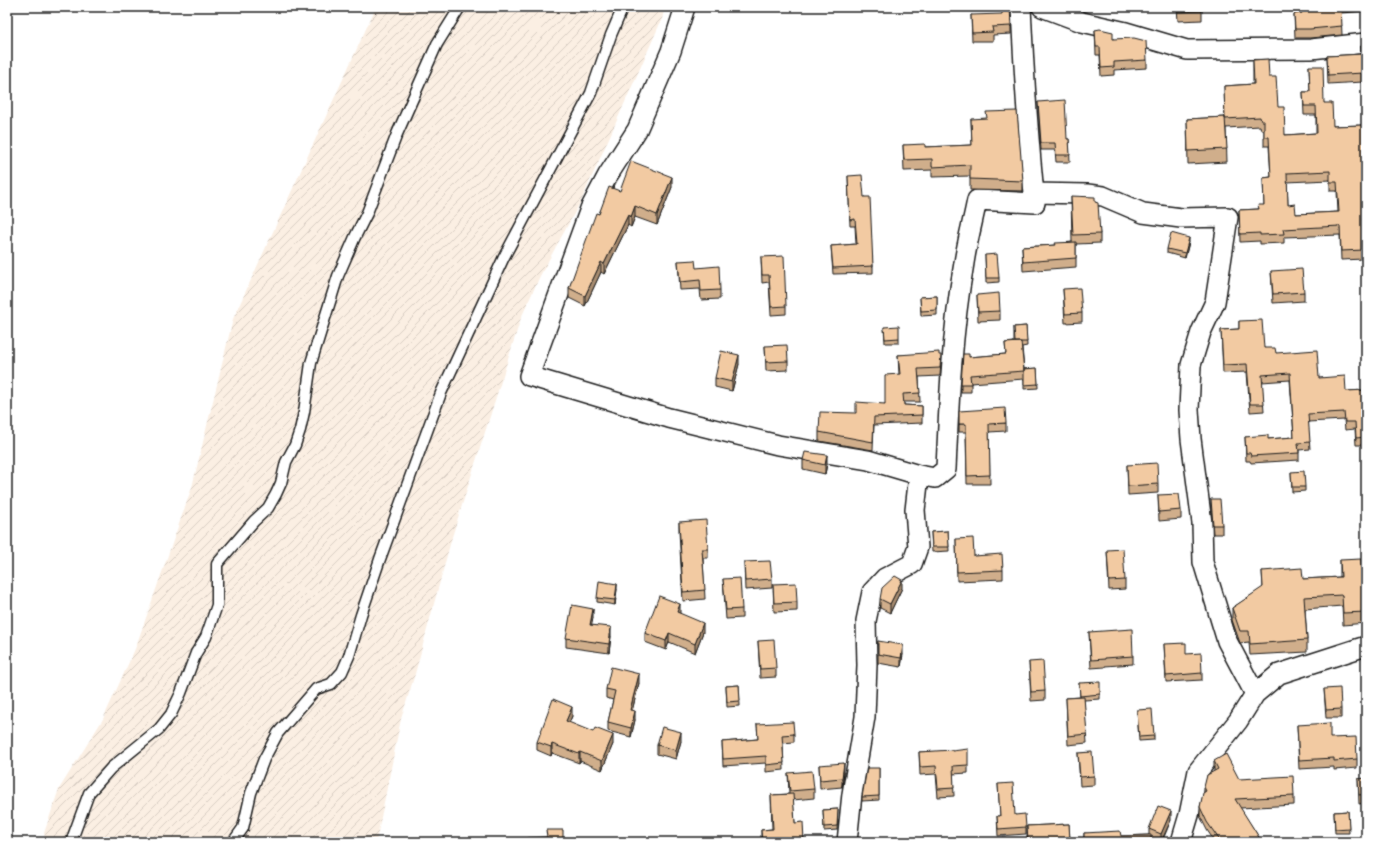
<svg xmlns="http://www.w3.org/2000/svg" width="1373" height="849" font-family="Delius,sans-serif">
<defs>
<pattern id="industrial-furrows" width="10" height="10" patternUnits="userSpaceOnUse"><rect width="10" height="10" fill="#fbefe3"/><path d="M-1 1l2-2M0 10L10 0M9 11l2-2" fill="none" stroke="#d7ccc2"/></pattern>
</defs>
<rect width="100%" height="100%" fill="#fff"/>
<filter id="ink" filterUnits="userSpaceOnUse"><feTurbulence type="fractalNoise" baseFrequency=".025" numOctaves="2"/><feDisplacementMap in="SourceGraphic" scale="8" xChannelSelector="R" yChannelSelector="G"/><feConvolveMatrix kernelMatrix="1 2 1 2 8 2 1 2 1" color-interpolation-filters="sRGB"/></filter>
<g filter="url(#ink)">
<path fill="url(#industrial-furrows)" d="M376 7H665L662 19 581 201 540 276 521 318 452 537 415 674 401 719 376 842H46L44 833 59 789 103 719 135 649 192 487 233 319Z"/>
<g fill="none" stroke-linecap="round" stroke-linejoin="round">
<g stroke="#1c1c1c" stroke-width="13">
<path id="lane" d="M71 842 89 793 111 768 159 729 171 714 181 693 196 653 206 637 217 605V564L254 521 268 508 276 494 281 483 286 462 295 445 300 430 304 412 311 363 338 276 355 237 367 213 397 134 437 44 460 7
M233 842 243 828 251 793 264 759 278 733 316 689 331 684 342 672 349 656 361 615 380 559 441 393 504 257 591 93 611 35 623 7"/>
</g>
<g stroke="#1c1c1c" stroke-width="22">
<path id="street" d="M685 7 671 51 637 130 608 175 590 209 529 376 669 418 778 445 868 460 919 475 935 478 946 469C949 400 952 331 964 263 967 242 973 221 977 200L1035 203C1028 138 1024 73 1021 7
M1042 7 1082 22 1126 32 1187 50 1311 49 1366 43
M1034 193 1087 194 1103 196 1143 213 1181 218 1228 217 1215 302 1201 332 1191 365 1189 410 1191 439 1202 523 1203 562 1227 641 1255 694
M847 842 852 794 865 717 867 665 866 621 872 592 885 578 912 564 918 547 915 510 919 475
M1181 842 1189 815 1198 771 1238 721 1255 694 1279 674 1366 646"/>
</g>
<use href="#lane" stroke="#fff" stroke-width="10"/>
<use href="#street" stroke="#fff" stroke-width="19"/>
</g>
<path fill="#d0ae8b" stroke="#1c1c1c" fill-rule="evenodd" d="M1177 7H1202V20L1178 21Z
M1301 7H1366V11L1341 13 1342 35 1310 38H1295L1294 14 1302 13Z
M971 15 1011 26V34L993 35V41H972Z
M1095 30 1113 39 1147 60V68L1114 70V75L1101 76 1100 55H1096Z
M1366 45V86H1364L1363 82 1328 84 1327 56 1361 54V46Z
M1253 60 1269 77 1285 135 1316 133V115H1304L1303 92H1310L1309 66 1324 103 1333 126 1363 125 1366 120V298H1365L1364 259 1341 260 1340 235 1284 237V243L1260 244V241L1240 242 1239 210 1258 209 1264 205 1263 178 1271 177 1269 146H1264V130H1261L1260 126 1226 128 1227 162 1188 164 1187 119 1225 117 1224 86 1253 84ZM1330 180V191H1337L1338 212 1296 214 1288 205 1287 182Z
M1038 102 1067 139H1069L1070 162H1056L1055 150H1041Z
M971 119 1023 181V191L970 190V176L932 177V170L904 171 903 145 925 147 972 145Z
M848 176 864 197 873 266V273L833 274 831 246 856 244 855 226H850Z
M672 187 657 225 635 217 631 227 628 225 604 274 601 272 585 306 569 298V288L599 214Z
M1071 196 1095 202 1100 234V243L1076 244V267L1023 271 1022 247 1056 245 1072 242Z
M1189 242 1185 258 1167 253V249Z
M985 255 999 278V282L986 283Z
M761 257 786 306V314L771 315 769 282 762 283Z
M678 261 696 268 720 290V299L701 300 700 289 680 290Z
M1271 271 1304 292V301L1273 303Z
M1063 289 1082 313V322L1065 323Z
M977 295 1000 311V320L978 321Z
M937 296V315L921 316 920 297Z
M1239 321 1264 348 1276 353 1319 378 1346 391 1366 390V445H1356L1355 429 1345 430 1344 420 1308 422 1310 449 1299 450V460L1251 463 1250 461H1246L1245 437 1268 439 1294 437 1290 380 1262 382 1264 411 1250 412 1247 372 1223 373 1221 330 1239 329Z
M1026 326 1027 346 1022 347 1024 369 1037 368 1038 388 1024 389V379L971 383V392H961V384L969 357 1006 354 1005 343 1014 342V327Z
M884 327 899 338V343H885Z
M765 346 788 361V370L766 371Z
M898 355H939L941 363 940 376 919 377 920 402H904V405L922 406V423L874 425 873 450 819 441V432L856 413 885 404 899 374Z
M739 364 732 391 715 387V378Z
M1006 423V431L989 432 990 484H967L966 432H959V424Z
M803 460 827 464 825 474 803 469Z
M1127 465 1158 484V493L1128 495Z
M1291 472 1305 487V491L1292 492Z
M1364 476H1366V516L1364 488Z
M1158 495 1181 510V519L1159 521Z
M1211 499 1222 525V534H1213L1211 508Z
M679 522 708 549V558H703L705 599 683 601 679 531Z
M948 531 949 551 932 552 931 532Z
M956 539 974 556 1003 570V579L957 581Z
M1107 550 1125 580V589L1109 590Z
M1340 560 1362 579 1366 578V623L1343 625 1342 606 1305 609 1307 640V652L1250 655 1249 642 1240 643 1232 620V608L1263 588 1262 571 1303 579 1340 577Z
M744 562 772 579V588L745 590Z
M723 579 742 609V618L726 619Z
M773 584 797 602V611L774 612Z
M902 588 890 613 880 608V599Z
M617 589 615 605 597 602V598Z
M680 613V614L703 632 695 653 669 642 666 650 645 642V633Z
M593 618 591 625 611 636 609 653 566 647V638Z
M1089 632 1133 656V664L1105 666V667L1091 668Z
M758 641 776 668V677L760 678Z
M878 641 903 654 901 667 878 663Z
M1164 644 1186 654 1202 673V680L1166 682Z
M1029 662 1045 691V700L1031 701Z
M639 683 632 711 635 720 631 737 608 731V722L613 700 606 698V689Z
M1079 683 1100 694V699L1084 700 1087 743 1068 745 1066 698 1080 697Z
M739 685 740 706 727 707 726 686Z
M1324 689 1341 709V718H1326Z
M1137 710 1154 736V740L1139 741Z
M572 716 569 723 613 744 602 770 580 761 579 763 552 753 551 756 537 750V742Z
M757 724 794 734V742L783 743 784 770 766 772V763L723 766 722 742 758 739Z
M1297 725 1330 738 1357 759V768L1334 770V767L1299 769Z
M681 741 676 759 657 754V745Z
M952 751 968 765V773L953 774 954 796 938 797 936 774 920 775 919 752Z
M1078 753 1094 776V785L1080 786Z
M1214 761 1239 779 1294 796V805L1240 808 1262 842H1215L1207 830 1200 816V807L1204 792V787L1214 771Z
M819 765 844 772 842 787 820 789Z
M879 768V800L862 801V797Z
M788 773 814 789V798L793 800 795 823 804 842H761V830L772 829 771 795 789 794Z
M1366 778V803L1359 804 1358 779Z
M998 784 1015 815 1026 827V834L998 836 997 816H1000Z
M838 809 837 830 824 831 823 810Z
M1348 811 1349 833H1335L1334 812Z
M1171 820 1162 842H1159L1151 839V842H1084V833L1121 836 1149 835V829Z
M1069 824 1070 842H1027V826Z"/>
<path fill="#a98d71" stroke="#1c1c1c" d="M672 177V187L657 225V215Z
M635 206V217L631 227V217Z
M628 215V225L604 274V264Z
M1189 238V242L1185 258V253Z
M601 262V272L585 306V296Z
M739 355V364L732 391V382Z
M827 455V464L825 474V465Z
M902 580V588L890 613V604Z
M617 584V589L615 605V600Z
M680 604V613L677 621V612Z
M593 609V618L590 634V625Z
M703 623V632L695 653V644Z
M611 627V636L609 653V644Z
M669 633V642L666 650V641Z
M903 645V654L901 667V658Z
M639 674V683L630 719V710Z
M572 707V716L566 730V721Z
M635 711V720L631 737V728Z
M681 732V741L676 759V750Z
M613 735V744L602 770V761Z
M552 744V753L551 756V747Z
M580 752V761L579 763V754Z
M844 763V772L842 787V778Z
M1171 811V820L1161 842V834Z"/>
<path fill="#f2caa2" stroke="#1c1c1c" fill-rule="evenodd" d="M1002 7H1010L1011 26 992 27 993 32 972 33 971 15 1002 14Z
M1177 7H1202V11L1178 12Z
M1302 7H1341L1342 26 1310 29H1295L1294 14 1302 13Z
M1100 29 1113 32V39L1134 38 1146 41 1147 60 1114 62V67L1101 68 1100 47H1096L1095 30Z
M1366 45V77H1364L1363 73 1328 75 1327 56 1362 54 1361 46Z
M1268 59 1269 77H1276L1278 107H1284L1285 135 1317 133 1316 106H1304L1303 92H1310L1309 66H1323L1324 103H1332L1333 126 1363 125V120H1366V289H1365L1364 250 1341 251 1340 226 1283 229 1284 234 1260 235V233L1240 234 1239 210 1259 209 1258 205H1264L1263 178 1271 177 1269 137H1264V121H1261L1260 117 1225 119 1224 86 1254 84 1253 60ZM1330 171V182H1337L1339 212 1296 214 1295 204 1288 205 1287 173Z
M1065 100 1067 139H1069L1070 155H1056L1055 143H1041L1038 102Z
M1017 111 1023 181 970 179V165L932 167V159L904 160 903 145 925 144V147L972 145 971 119 987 118 986 112Z
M1225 117 1227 149 1188 151 1187 119Z
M631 161 672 177 657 215 635 206 631 217 628 215 604 264 601 262 585 296 569 288 596 213 599 214 609 187 620 191Z
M862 175 864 197H870L873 266 833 268 831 246 857 244 855 219 850 220 848 176Z
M1071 196 1095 197V202L1098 203 1100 234 1073 235Z
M1171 233 1189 238 1185 253 1167 249Z
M1076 242V258L1023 262 1022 247 1056 245 1055 243Z
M997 254 999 278H986L985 255Z
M784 256 786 306 771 307 769 275H762L761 257Z
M695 260 696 268 719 266 720 290 701 291 700 280 680 282 678 261Z
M1302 269 1304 292 1273 294 1271 271Z
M1080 288 1082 313 1065 314 1063 289Z
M999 293 1000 311 978 312 977 295Z
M937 296V310L921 311 920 297Z
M1262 320 1264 348H1275L1276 353 1317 350 1319 378 1345 376 1346 391 1366 390V437L1356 438 1355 422H1345L1344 412 1308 414 1310 442 1298 443 1299 453 1251 456 1250 453H1246L1245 437 1268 435V439L1294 437 1290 373 1262 375 1264 404H1250L1247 364 1223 365 1221 330 1239 329V321Z
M899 326V338L885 339 884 327Z
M1026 326 1027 342H1015L1014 327Z
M1021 342 1024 371 970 375 971 384H961L963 354H969V357L1006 354 1005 343Z
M787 345 788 361 766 362 765 346Z
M721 351 739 355 732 382 715 378Z
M939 352V355H941L940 368 918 369 920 393 903 394 904 405 922 406V415L874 417 873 442 819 432 820 412 856 413V402L885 404V375L900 374 898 355Z
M1037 368 1038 384 1024 385V369Z
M1005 408 1006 423 989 424 990 475 967 476 966 424H959V411Z
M805 452 827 455 825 465 803 460Z
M1157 463 1158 484 1128 486 1127 465Z
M1304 471 1305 487H1292L1291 472Z
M1364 476H1366V505Z
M1179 494 1181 510 1159 512 1158 495Z
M1211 499H1220L1222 525H1213Z
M706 520 708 549H702L705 590 683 592 679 522Z
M948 531 949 547H932L931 532Z
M973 538 974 556 1002 554 1003 570 957 572 956 539Z
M1123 549 1125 580 1109 581 1107 550Z
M1361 559 1362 579 1366 578V612L1343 613 1342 595 1304 597 1307 640 1250 644 1249 631H1240L1232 608 1263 587 1262 571 1302 568 1303 579 1341 577 1340 560Z
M770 561 772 579 745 581 744 562Z
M895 576 902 580 890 604 880 599 882 588Z
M740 578 742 609 726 610 723 579Z
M599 581 617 584 615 600 597 598Z
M796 583 797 602 774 603 773 584Z
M659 596 680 604 677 612 703 623 695 644 669 633 666 641 645 633Z
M572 605 593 609 590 625 611 627 609 644 566 638Z
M1132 629 1133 656 1105 658V659L1091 660 1089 632Z
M774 640 776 668 760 669 758 641Z
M878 641 903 645 901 658 878 654Z
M1186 643V654L1201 653 1202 673 1166 676 1164 644Z
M1043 661 1045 691 1031 692 1029 662Z
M611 667 639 674 630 710 635 711 631 728 608 722 615 691 606 689Z
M1100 682V694L1080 696 1079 683Z
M739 685 740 701 727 702 726 686Z
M1340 688 1341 709 1326 710 1324 689Z
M1084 697 1087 734 1068 736 1066 698Z
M553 699 572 707 566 721 593 732 595 728 613 735 602 761 580 752 579 754 552 744 551 747 537 742Z
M1152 709 1154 736 1139 737 1137 710Z
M793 722 794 734 782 735 784 763 766 765V756L723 759 722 742 758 739 757 724Z
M1330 723V738L1356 737 1357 759 1334 761V758L1299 760 1297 725Z
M662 727 681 732 676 750 657 745Z
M968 749V765L953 766 954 788 938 789 936 766 920 767 919 752 952 750V751Z
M1092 752 1094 776 1080 777 1078 753Z
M1226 754 1239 779 1293 776 1294 796 1235 799 1262 842H1221L1207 822 1200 807 1203 793 1206 791 1204 787 1207 775 1218 769 1214 761Z
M844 763 842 778 820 780 819 765Z
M867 768H879V796L862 797Z
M812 771 814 789 790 791 788 773Z
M1366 778V794L1359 795 1358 779Z
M1013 783 1015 815 1025 814 1026 827 998 829 997 816H1000L998 784Z
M793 794 795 823 803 822 804 842H789V841L762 842 761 830 773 829 771 795Z
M1158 806 1171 811 1161 834 1149 829Z
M838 809 837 826 824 827 823 810Z
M1348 811 1349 828 1335 829 1334 812Z
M1069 824 1070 840 1044 841V842H1028L1027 826Z
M546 830H563V842H529L528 838 547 837Z
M1120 831 1121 836 1151 835V842H1084V833Z
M973 840V842H944Z
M996 841 997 842H975Z"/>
</g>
<rect width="1373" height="849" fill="none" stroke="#fff" stroke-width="24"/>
<rect x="12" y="12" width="1349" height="825" fill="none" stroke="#1c1c1c" stroke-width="1.5" filter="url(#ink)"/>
</svg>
